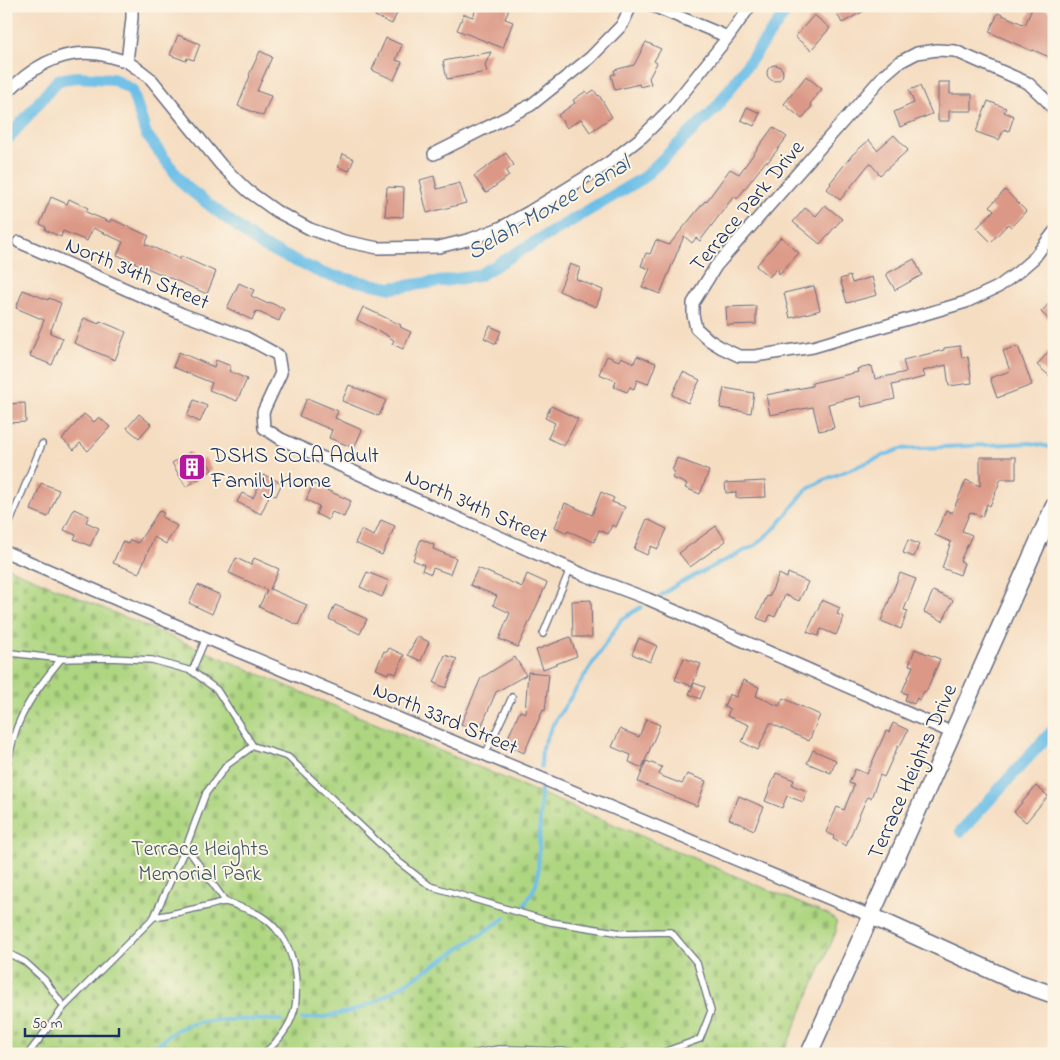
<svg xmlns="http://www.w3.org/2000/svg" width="1060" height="1060" font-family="'Indie Flower',sans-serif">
<defs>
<pattern id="cemetery-stones" width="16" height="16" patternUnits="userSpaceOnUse" patternTransform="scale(1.25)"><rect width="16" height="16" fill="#aed681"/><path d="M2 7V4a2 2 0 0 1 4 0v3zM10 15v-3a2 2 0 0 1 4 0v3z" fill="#95b872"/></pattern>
</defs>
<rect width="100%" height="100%" fill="#fcf5e5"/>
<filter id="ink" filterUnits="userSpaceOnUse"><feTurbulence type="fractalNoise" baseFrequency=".02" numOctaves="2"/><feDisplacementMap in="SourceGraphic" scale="10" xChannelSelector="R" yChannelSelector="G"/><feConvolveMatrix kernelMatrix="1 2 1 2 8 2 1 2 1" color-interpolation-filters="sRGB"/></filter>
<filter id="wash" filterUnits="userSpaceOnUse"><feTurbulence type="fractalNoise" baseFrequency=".0096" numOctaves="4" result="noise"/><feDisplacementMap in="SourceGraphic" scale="20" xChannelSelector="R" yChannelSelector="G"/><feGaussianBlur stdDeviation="1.12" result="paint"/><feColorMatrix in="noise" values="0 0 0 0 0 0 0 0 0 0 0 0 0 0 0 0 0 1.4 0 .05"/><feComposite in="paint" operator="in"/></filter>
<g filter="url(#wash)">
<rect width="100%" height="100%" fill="#f5ddc1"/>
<path fill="url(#cemetery-stones)" stroke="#648270" d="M6 567 830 916 836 921V932L783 1054H6Z"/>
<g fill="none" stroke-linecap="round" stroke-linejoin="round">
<path stroke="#6bbee7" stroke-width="4" d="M661 595 678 584 756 545 777 526 806 490 824 480 900 449 1031 443 1054 448
M541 767 542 748 552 726 621 620 641 607
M525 904 535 887 538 875 541 789
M302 1019 325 1017 352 1011 377 1001 438 963 505 918
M147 1054C157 1046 166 1036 177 1030 199 1016 254 1020 281 1020"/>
<path stroke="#6bbee7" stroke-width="12" d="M6 141 58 80 76 77 113 79 132 90 146 134 185 186 261 245 324 274 391 288 478 276 643 178 716 108 790 6
M961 831 1054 729"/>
</g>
<g id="blocks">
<path fill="#dc9886" d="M380 6H388L398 11 392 24 375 16Z
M477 6H510L505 19 513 22 503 48 457 30 464 14 473 17Z
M833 6H873L842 23Z
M1033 6H1040L1054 13V59L1033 50 1032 51 989 32 998 13 1025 25Z
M814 15 830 28 811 50 795 37Z
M178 35 200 44 194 60 187 58 186 61 170 55Z
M386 38 402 45 396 60 402 62 394 80 372 70Z
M646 42 661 49 654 61 657 63 649 78 651 84 640 87 639 84 615 90 611 75 615 74 614 70 634 65Z
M260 51 272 57 257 91 271 96 263 116 238 106 250 76 249 75Z
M491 52 485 65 487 72 447 79 443 61Z
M767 73a8 8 0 1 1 16 0a8 8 0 1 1-16 0Z
M806 76 822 89 810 104 812 106 802 119 784 104Z
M938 82H950V94H972V111H949V121H938Z
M920 86 932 114 900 127 894 112 914 103 909 90Z
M594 90 598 96 599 95 612 117 590 132 581 119 567 128 558 115 575 103 573 100 586 91 588 94Z
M988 101 1006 108 1004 112 1014 116 1009 131 1004 129 999 140 976 132Z
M747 107 760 113 754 126 741 120Z
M773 127 787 137 768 162 766 161 737 199 734 196 700 241 696 238 692 243 684 236 660 294 642 287 650 269 641 266 646 253 650 254 656 240 669 245 705 201 706 202 730 169 739 174Z
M894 135 908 150 880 175 870 163 840 200 827 189 831 184 830 183 852 155 869 140 877 150Z
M506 153 514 165 506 171 509 176 486 193 474 176Z
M343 154 354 159 349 171 338 167Z
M434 176 437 189 460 183 466 203 427 213 421 188H422L420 180Z
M387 187 404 188 403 217 385 216Z
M1005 190 1026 211 1011 227 1008 224 991 242 977 228 994 210 990 206Z
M51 197 67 204 69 199 88 208 86 212 110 222 111 219 149 236 145 244 180 259 181 256 216 272 207 294 117 255 123 242 93 228 87 241 63 231 61 237 45 230 46 227 40 224Z
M825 205 842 219 820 244 793 222 805 208 816 216Z
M781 237 799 253 779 274 778 268 769 277 756 266Z
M914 259 922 275 895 290 886 274Z
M570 264 580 268 576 279 603 290 596 307 559 291Z
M850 276 852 283 872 277 877 295 847 303 840 279Z
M239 283 254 290 251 296 268 304 269 302 284 309 279 321 256 311 252 320 227 308Z
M814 286 820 310 790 318 784 293Z
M23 290 48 300 49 298 61 303 50 333 63 338 52 365 30 356 44 320 16 308Z
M1054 298V324L1041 312Z
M756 306V324L727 325 726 307Z
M363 307 401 325 400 327 411 332 403 349 392 344 394 340 387 336V335L357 320Z
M84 318 99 324 100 321 126 332 115 360 74 343Z
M490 326 501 331 496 344 484 338Z
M1054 345V380L1037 365Z
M960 346 962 358 968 357 972 383 949 386 946 365 923 371 925 377 892 385 895 399 862 407 860 396 828 404 834 428 819 431 813 407 770 415 766 395 812 386V383L858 372 857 369 872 366 875 379 906 372 903 360 944 350V348Z
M1018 346 1032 385 997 398 990 378 1010 371 1003 351Z
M179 352 214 367 216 360 231 366 229 371 247 379 237 401 209 390 212 383 173 367Z
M607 356 619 361 621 357 634 363 637 356 656 363 648 384 637 380 634 389 630 387 627 392 614 387 616 381 599 374Z
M683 372 700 380 688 403 672 395Z
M349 385 386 400 379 416 342 401Z
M724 388 754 393 751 413 720 408Z
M307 398 338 411 335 418 362 430 354 448 329 438 332 430 299 416Z
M194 400 207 406 200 422 187 416Z
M25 403 26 422 6 423V404Z
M551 406 578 419 564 446 548 438 555 423 545 418Z
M84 414 94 422 99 417 110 427 88 451 80 443 74 450 62 439Z
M139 414 151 424 139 438 127 428Z
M190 452 197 463 205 458 212 470 186 487 172 463Z
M980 457H1016V479H1001L990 506 987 504 982 517 970 512 962 531 972 535 960 561 964 563 960 575 942 568 951 542 935 535 946 510 952 513 966 480 980 486Z
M677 458 709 471 700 494 685 488 687 484 672 478 675 472 672 471Z
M264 475 282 483 276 496 270 494 261 514 237 502 242 493 253 498Z
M765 481 766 497 736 498V492L726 493 725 483Z
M41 483 59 490 48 517 31 510Z
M313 484 351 501 344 517 332 512 328 520 316 514 319 506 306 500Z
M601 492 614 498 612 502 625 507 616 527 612 525 608 534 599 530 594 542 568 531 567 533 555 527 565 503 592 515Z
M74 509 89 516 86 522 99 528 90 546 74 539 76 535 64 530Z
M159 511 164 513 162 517 177 526 166 544 154 537 139 573 113 563 122 542 128 544 130 540 138 543Z
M647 519 667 529 658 549 651 546 647 555 634 549Z
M381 520 395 526 382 555 355 543 361 530 374 536Z
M716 526 726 541 690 567 679 553Z
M421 539 434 545 433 549 456 558 450 574 433 568 431 574 422 570 424 565 413 560Z
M908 540 919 544 914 557 903 553Z
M236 558 251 565 254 558 279 569 270 589 307 605 298 625 259 607 267 590 229 573Z
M478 568 522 587 527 574 547 583 518 647 499 639 510 613 493 605 497 596 470 585Z
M367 572 389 581 382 597 360 587Z
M788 573 808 582 799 601 785 595 775 617 770 615 767 622 757 618 767 596 769 597 779 574 787 578Z
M900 573 916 579 904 610 908 611 901 629 881 621Z
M198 585 220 595 212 614 189 603Z
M933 591 953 600 943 621 924 612Z
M591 600 592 637H573L572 601Z
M822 600 840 608 837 614 844 617 836 635 821 629 818 636 807 632Z
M335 605 367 619 360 634 329 619Z
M417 636 429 642 421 661 408 655Z
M570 637 577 656 543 669 536 650Z
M639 638 657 646 650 662 632 654Z
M389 648 404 655 396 674 389 671 388 674 376 669 384 651 387 652Z
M915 649 940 659 926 692 924 691 920 700 917 698 914 704 905 700 907 694 902 692 913 666 909 665Z
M445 655 457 659 446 688 434 683Z
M515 657 526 675 496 692 479 732 461 724 481 678Z
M684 658 701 664 692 686 675 680Z
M528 672 549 674 545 711 543 710 524 753 505 744 520 711 525 713Z
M743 680 759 687 756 696 779 706 783 698 820 715 809 741 770 723 758 750 742 742 749 725 727 716 730 709 724 707 729 694 736 697Z
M694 683 705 687 700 699 689 694Z
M646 719 660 725 642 768 629 762 631 755 612 747 620 729 639 737Z
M893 723 908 730 900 746H898L884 777 880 775 871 798 868 797 865 802 846 846 833 839 834 836 826 832 837 807 844 810 854 785 849 783 855 769 867 774 886 731 889 732Z
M813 750 836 760 831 773 807 763Z
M646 761 662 767 659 775 682 784 687 774 706 781 697 806 638 782Z
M776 773 794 780 792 785 807 791 803 802 787 796 782 808 765 801Z
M1036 786 1048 796 1026 822 1014 812Z
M739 796 764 807 754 830 729 819Z"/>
</g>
</g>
<g filter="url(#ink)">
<use href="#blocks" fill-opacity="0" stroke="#676c81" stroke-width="1"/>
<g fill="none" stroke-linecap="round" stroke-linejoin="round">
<g stroke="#676c81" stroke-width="8">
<path id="lane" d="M6 532 42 444
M543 634 570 569
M6 651 11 653 61 659 109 658 152 660 192 671
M253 746 288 757 399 862 430 886 551 922 622 933 671 932 697 963 711 1011 700 1039 658 1054
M485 755 512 697
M6 772C9 757 12 741 17 727 27 701 44 680 61 659
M186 847 226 902
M154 917C172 914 189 910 207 906 213 905 220 902 226 902 230 903 236 905 240 907 277 917 295 948 296 985 296 993 297 1003 294 1011 289 1029 278 1042 263 1054
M6 952 25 962 45 980 64 1007
M28 1054 64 1007 154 917 186 847 206 793 227 765 253 746 217 690 192 671 206 638
M472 1054 499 1049 635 1054"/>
</g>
<g stroke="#676c81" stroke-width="14">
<path id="street" d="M653 6 728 37
M127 62 132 18V6
M6 94C34 64 69 45 111 57 117 59 123 60 129 63 137 68 144 73 151 79L221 165 248 191 276 211 310 229 344 241 378 248 439 247 471 239 500 228 529 212 607 164 642 137 672 107 728 37 750 6
M1054 110 1048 102 1028 83 955 51 937 50 917 53 898 63 884 75 716 266 693 303V315L696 328 709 340 722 348 739 356H755L813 347 966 302 998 287 1018 272 1034 258 1054 232
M434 154 531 105 590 58 622 25 631 6
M19 242 182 314 245 337 278 355 281 373 263 412 264 428 281 439 582 574 648 599 953 733
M6 552 206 638 871 916"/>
</g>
<g stroke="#676c81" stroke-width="19">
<path id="secondary" d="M871 916 1014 981 1054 995
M809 1054 1054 506"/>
</g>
<use href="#lane" stroke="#fff" stroke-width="5.5"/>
<use href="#street" stroke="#fff" stroke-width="11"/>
<use href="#secondary" stroke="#fff" stroke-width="16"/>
</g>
</g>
<defs>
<g id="building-square" transform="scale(1.4375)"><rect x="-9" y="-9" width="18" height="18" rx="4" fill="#b5179e" stroke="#fcf5e5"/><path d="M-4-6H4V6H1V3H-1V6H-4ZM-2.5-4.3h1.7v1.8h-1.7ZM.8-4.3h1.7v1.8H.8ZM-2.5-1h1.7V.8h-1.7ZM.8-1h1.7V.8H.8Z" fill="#fff"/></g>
</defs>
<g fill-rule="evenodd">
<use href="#building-square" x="192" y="467"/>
</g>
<g text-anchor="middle" stroke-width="4" stroke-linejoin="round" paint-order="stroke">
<g font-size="22" fill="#1b2f5e" stroke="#fcf5e5">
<text transform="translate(746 205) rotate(-50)" y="8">Terrace Park Drive</text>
<text transform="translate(138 272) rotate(23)" y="8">North 34th Street</text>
<text transform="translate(477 505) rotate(24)" y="8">North 34th Street</text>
<text transform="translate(446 717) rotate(23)" y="8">North 33rd Street</text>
<text transform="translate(911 771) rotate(-66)" y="8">Terrace Heights Drive</text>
</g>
<g font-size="22" fill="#1b2f5e" stroke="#fcf5e5" text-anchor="start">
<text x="211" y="462">DSHS SOLA Adult<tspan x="211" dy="25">Family Home</tspan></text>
</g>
<g font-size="22" fill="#405967" stroke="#fcf5e5">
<text x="200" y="855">Terrace Heights<tspan x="200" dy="25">Memorial Park</tspan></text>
</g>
<g font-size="24" font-style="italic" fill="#335a87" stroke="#fcf5e5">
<text transform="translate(548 207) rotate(-30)" y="8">Selah-Moxee Canal</text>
</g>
</g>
<rect width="1060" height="1060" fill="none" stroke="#fcf5e5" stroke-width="25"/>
<path d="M25 1028v8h94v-8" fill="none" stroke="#1b2f5e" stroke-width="2.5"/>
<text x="32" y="1028" font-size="15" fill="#1b2f5e" stroke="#fcf5e5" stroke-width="4" paint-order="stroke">50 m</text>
</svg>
